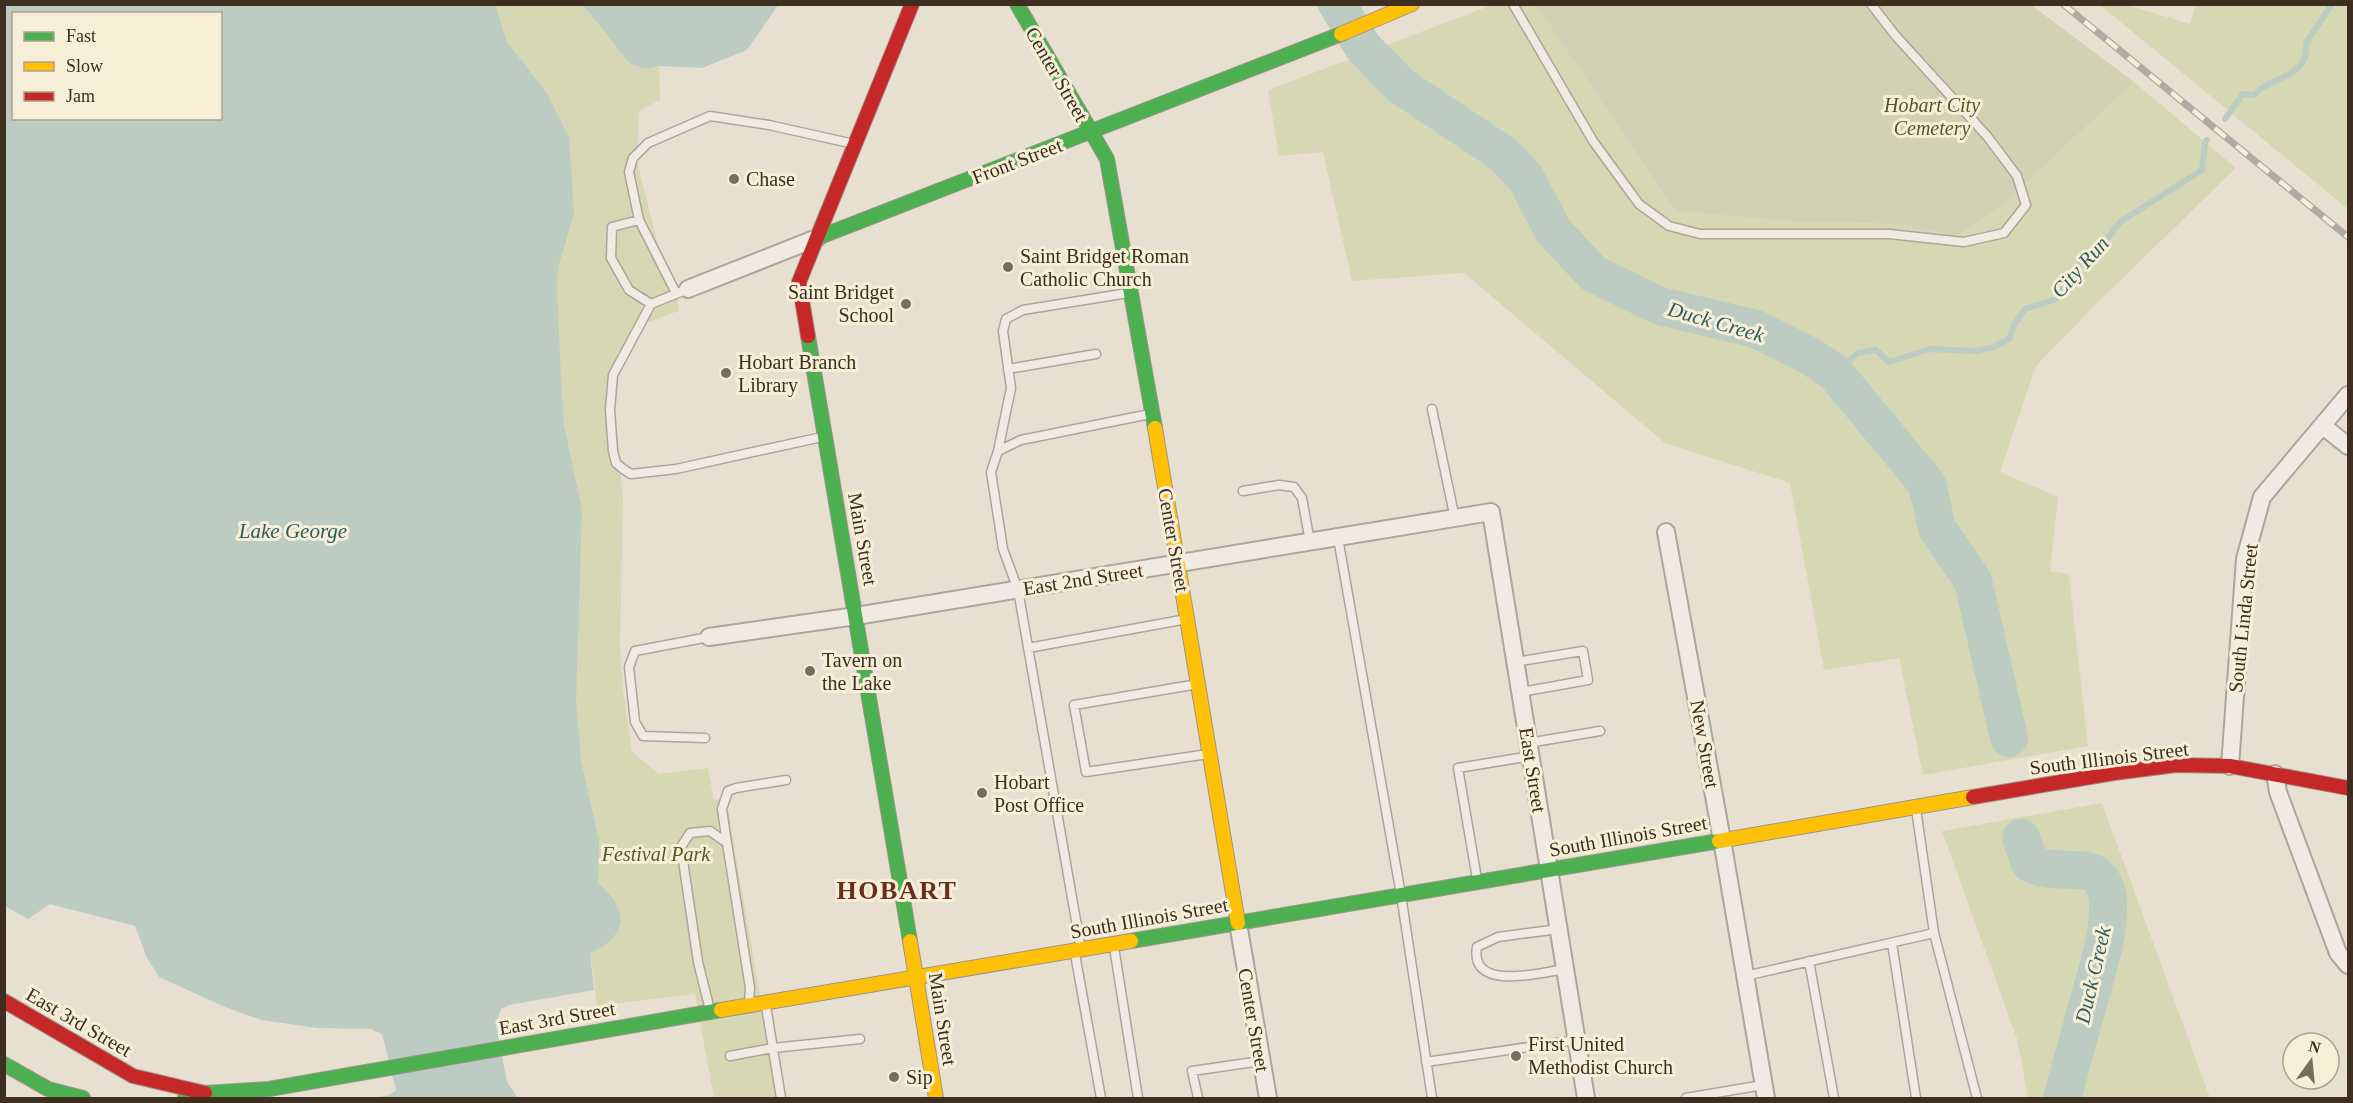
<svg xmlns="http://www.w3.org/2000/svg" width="2353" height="1103" font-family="'Times New Roman',serif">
<rect width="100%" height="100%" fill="#e7e0d1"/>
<path fill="#d6d7b3" d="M472 5H583L630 64 644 69 659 66 660 100 639 111 637 162 661 256 678 290V311L643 324 614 376 616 426 623 498 620 648 623 689 632 752 659 774 708 768 714 800 726 799 778 1098H714L695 994 597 1006Z
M1492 5H1536L1675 211 1798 222 1899 224 1956 236 1998 209 2134 82 2236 168 2096 304 2036 366 2000 472 2058 497 2050 571 2069 574 2088 746 1923 775 1899 658 1824 670 1790 483 1665 443 1464 273 1352 281 1323 152 1279 156 1268 90Z
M2100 5H2127L2190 24 2196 5H2348V209Z
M2102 803 2210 1098H2028L2017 1039 1942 831Z"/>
<path fill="#d1d1b3" d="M1536 5H2031L2134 82 1998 209 1956 236 1899 224 1798 222 1675 211Z"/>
<path fill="#bcccc2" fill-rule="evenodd" d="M5 5H495L507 42 548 95 569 138 574 214 558 267 557 290 563 420 582 510 576 700 581 761 599 841 598 883C629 909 629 936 590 953L594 990 509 1005 501 1009 496 1025 507 1082 518 1098H376L389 1095 396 1090 382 1034 371 1029 317 1028 261 1020 225 1007 159 977 147 958 135 926 50 904 28 919 5 906ZM14 14H220V118H14Z
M583 5H778L747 50 702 68 659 66 644 69 630 64Z"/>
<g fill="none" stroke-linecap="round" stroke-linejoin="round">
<path stroke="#bcccc2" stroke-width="6" d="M2225 119 2243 94 2254 95C2270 75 2310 79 2306 43L2332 4
M1835 373 1858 353 1876 350 1889 362 1930 349 1975 351 1994 347 2009 339 2014 325 2025 309 2056 299 2074 270 2099 249 2120 222 2202 170 2205 143 2207 140"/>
<path stroke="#bcccc2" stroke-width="38" d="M1337 4 1363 47 1401 86 1503 154 1525 177 1554 232 1594 274 1660 306 1756 329 1810 356 1835 373 1927 484 1937 528 1973 581 2009 738
M2021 838 2030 863C2051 875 2083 865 2096 875 2104 881 2108 893 2108 903 2109 933 2099 964 2091 993 2081 1028 2072 1063 2062 1098"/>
<g stroke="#ada599" stroke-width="11">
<path id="lane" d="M1513 4 1593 141 1639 204 1669 226 1700 234H1889L1964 242 2004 233 2026 205 2017 176 1987 136 1895 35 1871 4
M639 220 629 172 633 158 648 143 710 116 769 125 854 144
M676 293 639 220 612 227 611 258 629 290 651 304 688 289
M651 304 613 375 610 410 613 451 616 463 623 469 631 474 676 469 822 437
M1008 369 1096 354
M1432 409 1455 519
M998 451 1011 388 1003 331 1006 319 1023 310 1128 293
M1243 491 1279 485 1294 487 1302 498 1310 542
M1338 538 1401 895 1432 1098
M1028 648 1187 619
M1515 662 1583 651 1588 680 1521 692
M1198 684 1074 705 1086 772 1208 754
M705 738 643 736 635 722 629 667 635 651 709 637
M1528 743 1600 731
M1916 809 1934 933 1977 1098
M727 843 722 809 728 791 736 788 786 780
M1477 879 1458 768 1531 756
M1559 929 1498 937 1477 947C1469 992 1541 973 1565 969
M1892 943 1916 1098
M1114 947 1138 1098
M1081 949 1018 590 1003 549 991 472 998 451 1021 440 1150 414
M1075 954 1101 1098
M1809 961 1834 1098
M1745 976 1934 933
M766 1006 781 1098
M710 1010 698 962 681 847 690 833 710 831 727 843 750 988 749 1001
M730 1056 773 1048 860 1039
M1426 1062 1577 1040
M1198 1098 1192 1071 1261 1061
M1686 1098 1763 1085"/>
</g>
<g stroke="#ada599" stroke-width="20">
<path id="street" d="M688 289 817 238
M2323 426 2348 446
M1666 532 1722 840 1766 1098
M709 637 856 616 1491 512 1586 1098
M2230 766 2245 559 2262 497 2348 395
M2275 774 2278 792 2338 953 2348 965
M1238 923 1268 1098"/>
</g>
<g stroke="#9c958a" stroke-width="16">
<path id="fast" d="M1017 4 1107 159 1155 428
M817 238 1341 34
M808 336 910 941
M1131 941 1719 841
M4 1064 48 1089 83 1098
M185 1098 205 1093 269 1089 721 1010"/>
</g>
<g stroke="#9c958a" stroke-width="16">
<path id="slow" d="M1341 34 1412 4
M1155 428 1238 923
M1719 841 1973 797
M910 941 936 1098
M721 1010 1131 941"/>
</g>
<g stroke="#9c958a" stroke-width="16">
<path id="jam" d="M808 336 799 282 912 4
M1973 797 2114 773 2176 765 2230 766 2348 788
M4 1001 133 1076 205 1093"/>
</g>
<use href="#lane" stroke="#efebe3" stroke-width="8"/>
<use href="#street" stroke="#efebe3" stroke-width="16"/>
<use href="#fast" stroke="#4caf50" stroke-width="14"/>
<use href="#slow" stroke="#ffc107" stroke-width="14"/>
<use href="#jam" stroke="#c62828" stroke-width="14"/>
<g stroke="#afaaa2" stroke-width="7">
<path id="rail" d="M2063 4 2348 237"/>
</g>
<use href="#rail" stroke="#f7eed8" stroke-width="4.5" stroke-dasharray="14" stroke-linecap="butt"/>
</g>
<g fill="#786c5e" stroke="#f7eed8" stroke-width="2">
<circle cx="734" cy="179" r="6"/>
<circle cx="1008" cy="267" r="6"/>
<circle cx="906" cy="304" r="6"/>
<circle cx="726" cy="373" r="6"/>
<circle cx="810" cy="671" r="6"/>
<circle cx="982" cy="793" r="6"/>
<circle cx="1516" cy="1056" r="6"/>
<circle cx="894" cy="1077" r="6"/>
</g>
<g text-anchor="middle" stroke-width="6" stroke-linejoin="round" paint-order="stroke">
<g font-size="20" fill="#3d2e20" stroke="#f7eed8">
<text transform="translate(1057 74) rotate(60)" y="7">Center Street</text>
<text transform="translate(1017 161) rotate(-21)" y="7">Front Street</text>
<text transform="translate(863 539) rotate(80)" y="7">Main Street</text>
<text transform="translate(1174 540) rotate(80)" y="7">Center Street</text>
<text transform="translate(1083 579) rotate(-9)" y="7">East 2nd Street</text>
<text transform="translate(2243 618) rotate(-84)" y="7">South Linda Street</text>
<text transform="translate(1705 744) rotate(80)" y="7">New Street</text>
<text transform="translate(2109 758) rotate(-7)" y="7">South Illinois Street</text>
<text transform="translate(1533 770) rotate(81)" y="7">East Street</text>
<text transform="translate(1628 836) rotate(-10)" y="7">South Illinois Street</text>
<text transform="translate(1149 918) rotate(-10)" y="7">South Illinois Street</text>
<text transform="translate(557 1018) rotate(-10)" y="7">East 3rd Street</text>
<text transform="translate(943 1019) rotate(81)" y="7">Main Street</text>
<text transform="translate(1254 1020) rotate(80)" y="7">Center Street</text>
<text transform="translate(79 1022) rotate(30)" y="7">East 3rd Street</text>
</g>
<g font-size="20" font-style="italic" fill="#4d5a26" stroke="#f7eed8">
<text x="1932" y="112">Hobart City<tspan x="1932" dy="23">Cemetery</tspan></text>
<text x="656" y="861">Festival Park</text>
</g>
<g font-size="20" fill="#3d2e20" stroke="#f7eed8" text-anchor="start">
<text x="746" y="186">Chase</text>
<text x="1020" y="263">Saint Bridget Roman<tspan x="1020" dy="23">Catholic Church</tspan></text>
<text x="894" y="299" text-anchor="end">Saint Bridget<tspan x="894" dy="23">School</tspan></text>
<text x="738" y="369">Hobart Branch<tspan x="738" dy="23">Library</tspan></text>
<text x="822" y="667">Tavern on<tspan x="822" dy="23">the Lake</tspan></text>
<text x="994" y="789">Hobart<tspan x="994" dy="23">Post Office</tspan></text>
<text x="1528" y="1051">First United<tspan x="1528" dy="23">Methodist Church</tspan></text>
<text x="906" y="1084">Sip</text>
</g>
<g font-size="21" font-style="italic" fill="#2f5d5a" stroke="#f7eed8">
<text transform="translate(2080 267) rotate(-48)" y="7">City Run</text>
<text transform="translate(1716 322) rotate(16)" y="7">Duck Creek</text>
<text x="293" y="538">Lake George</text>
<text transform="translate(2093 975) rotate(-77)" y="7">Duck Creek</text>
</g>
<g font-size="26" font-weight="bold" letter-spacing="1.5" fill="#6b2e1e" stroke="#f7eed8">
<text x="897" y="899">HOBART</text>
</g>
</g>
<rect width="2353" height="1103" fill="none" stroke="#3d2e20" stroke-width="12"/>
<rect x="12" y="12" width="210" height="108" fill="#f7eed8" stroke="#ada18e" stroke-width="1.5"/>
<rect x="24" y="32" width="30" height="9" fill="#4caf50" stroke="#ada18e" stroke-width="1.5"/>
<text x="66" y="42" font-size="18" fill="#3d2e20">Fast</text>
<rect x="24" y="62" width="30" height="9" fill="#ffc107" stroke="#ada18e" stroke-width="1.5"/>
<text x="66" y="72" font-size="18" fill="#3d2e20">Slow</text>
<rect x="24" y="92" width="30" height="9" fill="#c62828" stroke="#ada18e" stroke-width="1.5"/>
<text x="66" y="102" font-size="18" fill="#3d2e20">Jam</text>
<g transform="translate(2311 1061) rotate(15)"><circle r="28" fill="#f7eed8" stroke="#ada18e" stroke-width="1.5"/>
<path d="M0-4.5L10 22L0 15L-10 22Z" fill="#786c5e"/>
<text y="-9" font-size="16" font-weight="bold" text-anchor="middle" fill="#3d2e20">N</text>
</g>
</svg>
